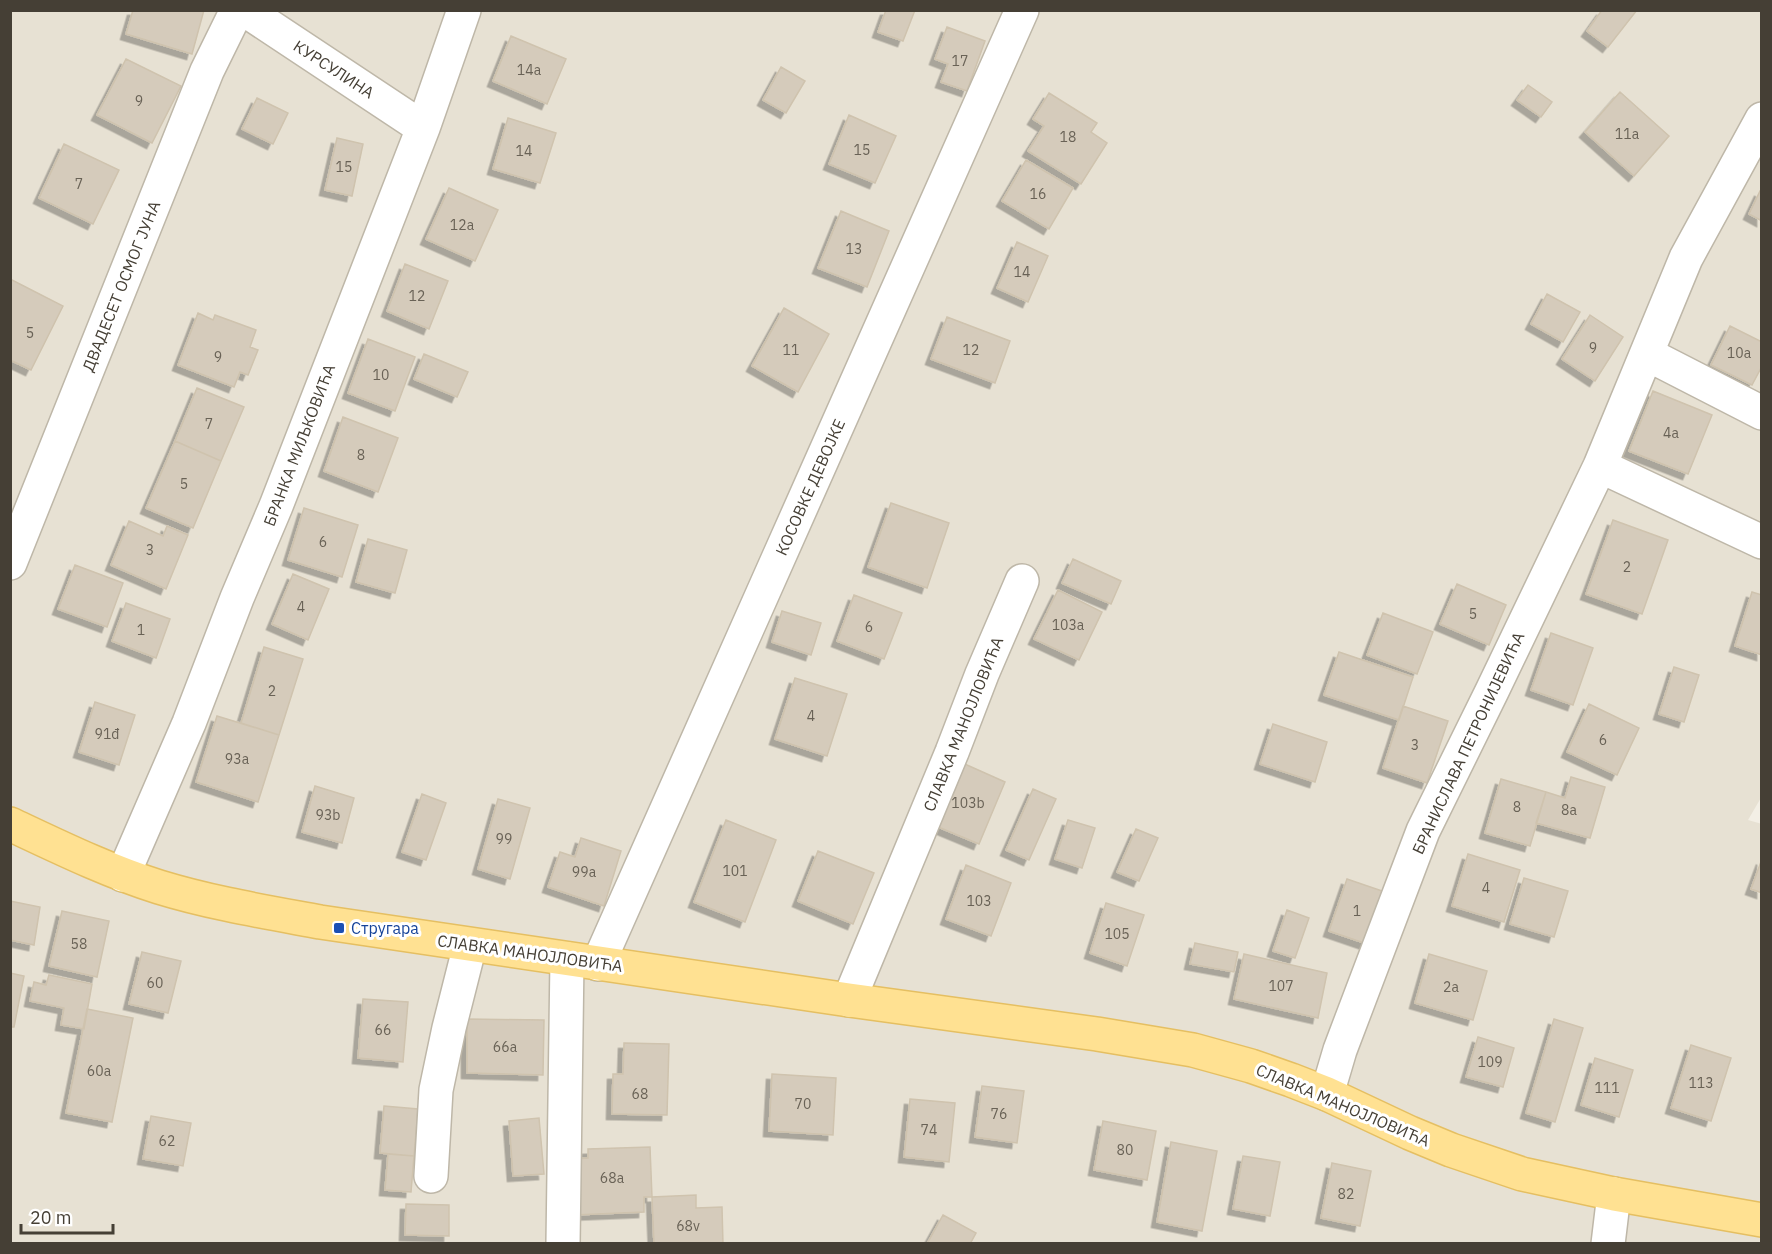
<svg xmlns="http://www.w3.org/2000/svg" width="1772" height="1254" font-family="'IBM Plex Sans',sans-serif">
<defs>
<filter id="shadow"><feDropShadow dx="-5.5" dy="5.5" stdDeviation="0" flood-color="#0004"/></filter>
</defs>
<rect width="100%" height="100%" fill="#f3efe5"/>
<path fill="#e7e1d3" d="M10 11H1761L1762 796 1748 820 1762 824 1761 1243H11Z"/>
<path fill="#d5cbbb" stroke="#cfc3ae" stroke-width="1.5" filter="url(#shadow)" d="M133 10H204L192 54 126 34Z
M886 10H915L903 41 878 32Z
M1602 10H1637L1608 47 1587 31Z
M947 27 985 41 967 91 941 82 948 64 935 59Z
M511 36 566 59 547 104 493 81Z
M126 59 181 86 152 143 97 115Z
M781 67 805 81 786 113 763 100Z
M1528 85 1552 102 1541 117 1517 100Z
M1620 92 1669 136 1634 176 1585 132Z
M1049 93 1097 123 1091 132 1107 143 1081 184 1028 151 1044 126 1033 119Z
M257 98 288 113 273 144 242 129Z
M849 115 896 136 875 183 829 164Z
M508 118 556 133 540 183 493 169Z
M337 138 363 144 352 196 325 190Z
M64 144 119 170 93 224 39 198Z
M1026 160 1073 188 1049 229 1002 201Z
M449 188 498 210 475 261 426 239Z
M1760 191 1762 192V221L1749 214Z
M841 211 889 231 867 287 818 268Z
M1017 242 1048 256 1028 302 997 288Z
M405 264 448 281 429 329 387 311Z
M10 279 63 306 31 370 10 360Z
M1547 294 1580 312 1563 342 1531 324Z
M784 308 829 334 798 392 752 366Z
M198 313 213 320 215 315 256 330 250 347 258 350 248 375 240 372 234 387 178 365Z
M1590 315 1623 337 1595 381 1562 359Z
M947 317 1010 341 995 383 931 359Z
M1730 326 1762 342V366L1752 385 1711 365Z
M368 339 415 357 395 411 348 393Z
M424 354 468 372 457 397 414 379Z
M197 388 244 407 221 461 175 441Z
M1653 391 1712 415 1688 474 1629 451Z
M343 417 398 438 378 492 324 471Z
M175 441 221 461 193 528 146 508Z
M891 503 949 523 927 588 868 567Z
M304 508 358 525 342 577 288 560Z
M1613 520 1668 540 1642 614 1586 594Z
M129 521 163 536 167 526 188 535 166 589 111 565Z
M368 539 407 550 395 593 356 582Z
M1073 559 1121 581 1111 604 1062 583Z
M75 565 123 583 107 627 58 609Z
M293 574 329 589 308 640 272 624Z
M1457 584 1506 605 1489 645 1440 624Z
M1058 590 1102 612 1079 660 1034 639Z
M1752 592 1762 595V655L1735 646Z
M854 595 902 613 884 659 837 641Z
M126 603 170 619 156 658 112 641Z
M782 611 821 623 811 655 772 642Z
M1383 613 1433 632 1417 674 1367 655Z
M1551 633 1593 648 1573 705 1531 690Z
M264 647 303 659 279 735 241 723Z
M1339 652 1413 677 1399 720 1324 695Z
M1674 667 1699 675 1684 722 1659 714Z
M795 678 847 694 827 756 775 739Z
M95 702 135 715 119 765 79 752Z
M1589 704 1639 728 1617 775 1567 752Z
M1403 706 1448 721 1427 783 1383 768Z
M217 716 279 735 258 802 196 782Z
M1273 724 1327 742 1315 782 1260 764Z
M958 761 1005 782 979 844 931 824Z
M1571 777 1605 787 1590 838 1536 823 1546 792 1565 798Z
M1501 779 1546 792 1530 846 1485 833Z
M315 786 354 798 342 843 302 832Z
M1033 789 1056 799 1029 860 1006 850Z
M422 794 446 803 426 860 402 852Z
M498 799 530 808 510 879 478 869Z
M726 820 776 840 745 922 694 902Z
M1068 820 1095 828 1082 868 1055 859Z
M1136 829 1158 838 1139 881 1117 872Z
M581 838 621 851 604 906 548 887 560 852 575 857Z
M818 851 874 873 853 924 798 901Z
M1468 854 1520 870 1504 922 1452 906Z
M1762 859V893L1751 889Z
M966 865 1011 883 991 936 946 919Z
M1524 878 1568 891 1554 937 1510 924Z
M1347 879 1385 892 1367 944 1329 931Z
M10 901 40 907 34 945 10 940Z
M1106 903 1144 915 1127 966 1090 953Z
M1287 910 1309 918 1295 958 1273 951Z
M62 911 109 921 97 977 49 966Z
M1195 943 1238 952 1234 972 1190 964Z
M142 952 181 961 168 1013 129 1004Z
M1244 954 1327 973 1318 1018 1234 999Z
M1429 954 1487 971 1473 1020 1415 1003Z
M10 973 24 976 14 1027H10Z
M49 975 92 984 84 1029 61 1025 64 1008 30 1001 34 982 46 985Z
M363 999 408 1002 403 1062 358 1058Z
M87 1009 133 1018 112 1122 66 1113Z
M467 1019 544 1020 543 1075 467 1073Z
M1554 1019 1583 1028 1555 1122 1526 1113Z
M1478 1037 1514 1048 1503 1087 1466 1077Z
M624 1043 669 1044 667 1115 612 1114 613 1074H623Z
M1691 1045 1731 1058 1711 1121 1671 1108Z
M1595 1058 1633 1070 1619 1117 1581 1105Z
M772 1074 836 1078 833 1135 769 1131Z
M982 1086 1024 1091 1017 1143 975 1137Z
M910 1099 955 1103 949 1162 904 1157Z
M384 1106 418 1109 414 1156 380 1153Z
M151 1116 191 1123 183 1166 143 1159Z
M539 1118 544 1174 513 1176 509 1121Z
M1103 1121 1156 1131 1147 1180 1094 1170Z
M1171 1142 1217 1151 1202 1231 1157 1222Z
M650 1147 652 1197H644V1212L574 1215 572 1159 588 1158V1149Z
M388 1154 414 1156 411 1192 385 1190Z
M1243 1156 1280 1162 1270 1216 1233 1209Z
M1332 1163 1371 1171 1360 1226 1321 1218Z
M696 1195V1208L722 1207 723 1244H654L652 1197Z
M406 1204 449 1205V1236L405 1235Z
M943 1215 976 1233 970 1244H927Z"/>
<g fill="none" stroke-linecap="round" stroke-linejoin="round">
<g stroke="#beb7a8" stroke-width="36">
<path id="minor" d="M245 10 423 128
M1647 354 1762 413
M1600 466 1762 542
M10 563 207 71 237 10
M123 875 189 723 237 598 276 506 423 128 464 10
M598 964 1022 10
M849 1000 952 752 982 674 1022 581
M1327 1094 1340 1050 1423 831 1492 691 1600 466 1686 258 1762 119
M431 1176 436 1090 449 1028 470 945
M563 1244 567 959
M1608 1244 1614 1194"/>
</g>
<g stroke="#e5bf62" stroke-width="36">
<path id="major" d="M10 824C59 847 108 871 159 887 211 903 266 912 320 922L849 1000 1097 1034 1193 1050 1251 1066 1291 1080 1327 1094 1410 1133 1451 1150 1522 1174 1614 1194 1762 1220"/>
</g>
<use href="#minor" stroke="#fff" stroke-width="33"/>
<use href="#major" stroke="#ffe192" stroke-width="33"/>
</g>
<rect fill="#1a4fb4" stroke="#fff" stroke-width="2" x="333" y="922" width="12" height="12" rx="3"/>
<g text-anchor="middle" stroke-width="6" stroke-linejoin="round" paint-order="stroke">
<g font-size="14" fill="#696256">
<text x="960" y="66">17</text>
<text x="529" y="75">14a</text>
<text x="139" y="106">9</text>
<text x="1627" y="139">11a</text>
<text x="1068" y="142">18</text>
<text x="862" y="155">15</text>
<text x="524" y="156">14</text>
<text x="344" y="172">15</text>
<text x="79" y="189">7</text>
<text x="1038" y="199">16</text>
<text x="462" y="230">12a</text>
<text x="854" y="254">13</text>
<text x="1022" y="277">14</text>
<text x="417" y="301">12</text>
<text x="30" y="338">5</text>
<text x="1593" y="353">9</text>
<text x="791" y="355">11</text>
<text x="971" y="355">12</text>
<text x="1739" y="358">10a</text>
<text x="218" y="362">9</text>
<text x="381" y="380">10</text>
<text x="209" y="429">7</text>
<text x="1671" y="438">4a</text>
<text x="361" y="460">8</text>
<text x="184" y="489">5</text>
<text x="323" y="547">6</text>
<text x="150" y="555">3</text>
<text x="1627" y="572">2</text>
<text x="301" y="612">4</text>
<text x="1473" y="619">5</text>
<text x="1068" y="630">103a</text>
<text x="869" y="632">6</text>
<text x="141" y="635">1</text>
<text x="272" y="696">2</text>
<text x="811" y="721">4</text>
<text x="107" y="739">91đ</text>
<text x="1603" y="745">6</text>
<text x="1415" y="750">3</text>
<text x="237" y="764">93a</text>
<text x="968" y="808">103b</text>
<text x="1517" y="812">8</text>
<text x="1569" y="815">8a</text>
<text x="328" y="820">93b</text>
<text x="504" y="844">99</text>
<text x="735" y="876">101</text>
<text x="584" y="877">99a</text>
<text x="1486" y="893">4</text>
<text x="979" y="906">103</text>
<text x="1357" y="916">1</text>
<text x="1117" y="939">105</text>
<text x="79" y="949">58</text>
<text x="155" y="988">60</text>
<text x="1281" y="991">107</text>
<text x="1451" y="992">2a</text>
<text x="383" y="1035">66</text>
<text x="505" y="1052">66a</text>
<text x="1490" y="1067">109</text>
<text x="99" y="1076">60a</text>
<text x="1701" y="1088">113</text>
<text x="1607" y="1093">111</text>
<text x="640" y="1099">68</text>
<text x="803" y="1109">70</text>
<text x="999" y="1119">76</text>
<text x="929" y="1135">74</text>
<text x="167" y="1146">62</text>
<text x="1125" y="1155">80</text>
<text x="612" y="1183">68a</text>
<text x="1346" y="1199">82</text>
<text x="688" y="1231">68v</text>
</g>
<g font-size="16" fill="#453f35" stroke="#fff">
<text transform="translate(334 69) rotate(33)" y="6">КУРСУЛИНА</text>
<text transform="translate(121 286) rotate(-68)" y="6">ДВАДЕСЕТ ОСМОГ ЈУНА</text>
<text transform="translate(299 445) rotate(-69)" y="6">БРАНКА МИЉКОВИЋА</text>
<text transform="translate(810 487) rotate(-66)" y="6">КОСОВКЕ ДЕВОЈКЕ</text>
<text transform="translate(963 724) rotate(-68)" y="6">СЛАВКА МАНОЈЛОВИЋА</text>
<text transform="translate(1468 743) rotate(-65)" y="6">БРАНИСЛАВА ПЕТРОНИЈЕВИЋА</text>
<text transform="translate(530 953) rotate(8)" y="6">СЛАВКА МАНОЈЛОВИЋА</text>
<text transform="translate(1343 1105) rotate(23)" y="6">СЛАВКА МАНОЈЛОВИЋА</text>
</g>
<g font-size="16" fill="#164399" stroke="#fff" text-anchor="start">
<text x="351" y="934">Стругара</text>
</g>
</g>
<rect width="1772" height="1254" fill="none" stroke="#453f35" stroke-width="24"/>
<path d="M21 1224v9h92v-9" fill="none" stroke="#453f35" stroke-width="3"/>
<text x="30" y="1224" font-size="18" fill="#453f35" stroke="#ffffff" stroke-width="4.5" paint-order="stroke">20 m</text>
</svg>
